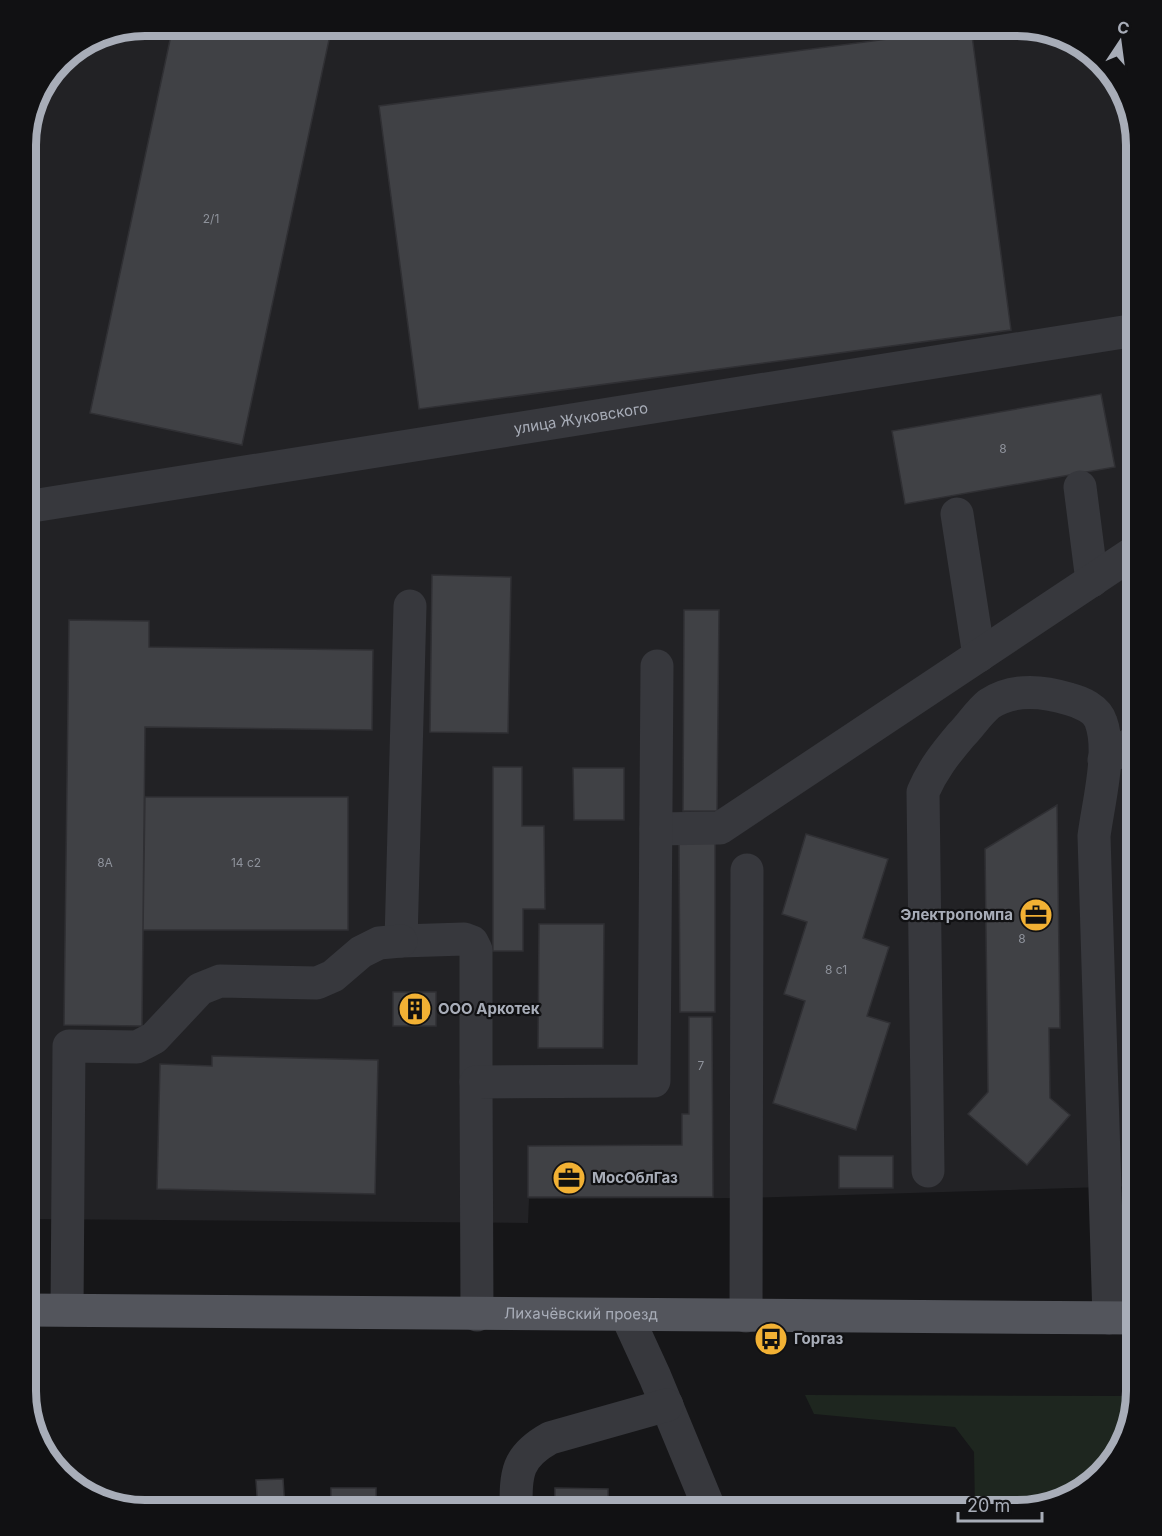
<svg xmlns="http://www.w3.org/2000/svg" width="1162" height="1536" font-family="Inter,sans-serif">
<rect width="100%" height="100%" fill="#161618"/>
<path fill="#222225" d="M145 26H1024L1077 42 1117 79 1136 145V1186L747 1198 529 1199 528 1223 26 1219V137L38 92 66 55 100 34Z"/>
<path fill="#1e261f" d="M805 1395 1135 1396 1121 1450 1083 1491 1017 1510H975L974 1452 955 1427 814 1414Z
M92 1496 242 1502 243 1510H145Z"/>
<path fill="#404145" stroke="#303034" stroke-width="1.5" d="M173 26H332L242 445 90 413Z
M971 28 1011 330 419 409 379 106Z
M1101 394 1115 467 905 504 892 431Z
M432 575 511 577 508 733 430 732Z
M684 610H719L717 811H683Z
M1136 617V648L1123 625Z
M69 620 149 621V647L373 650 372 730 145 727 142 1026 64 1025Z
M493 767H522V826H544L545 909H523V951H493Z
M573 768H624V820H574Z
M145 797H348V930H143Z
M1057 805 1060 1028H1049L1050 1098 1070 1115 1027 1165 968 1114 988 1092 985 849Z
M806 834 888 859 863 938 889 947 867 1016 890 1023 856 1130 773 1103 805 1001 784 994 807 922 782 914Z
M679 842H715V1012H680Z
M539 924H604L603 1048H538Z
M393 992H436V1026H393Z
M689 1017H712L713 1197H528V1146L682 1145V1114H689Z
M212 1056 378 1060 375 1194 157 1189 160 1064 212 1066Z
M839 1156H893V1188H839Z
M283 1479 285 1510H258L256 1480Z
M331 1488H376V1510H331Z
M555 1488 608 1489V1510H555Z"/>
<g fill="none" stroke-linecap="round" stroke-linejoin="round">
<g stroke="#37383d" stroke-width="33">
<path d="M1080 487 1092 581"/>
<path id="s1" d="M26 507 1136 330"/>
<path d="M957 514 979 656"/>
<path d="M410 606 401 941 464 939 472 942 476 950V1082"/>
<path d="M1104 760 1136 741"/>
<path d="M656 829 720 828 1136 551"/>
<path d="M928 1171 923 792C933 769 945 754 961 735 970 726 979 712 989 704 1013 688 1043 691 1069 699 1081 702 1097 709 1101 722 1112 752 1098 804 1094 836L1109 1318"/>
<path d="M67 1310 69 1046 137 1047 154 1038 200 989 220 981 317 983 333 976 361 952 379 943 401 941"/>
<path d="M477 1315 476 1082 654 1081 657 666"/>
<path d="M627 1316 655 1377 710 1510"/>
<path d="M746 1316 747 870"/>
<path d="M516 1510C516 1473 516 1457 550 1438L667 1405"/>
</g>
<path stroke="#53555c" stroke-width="33" id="s2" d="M26 1310 1136 1318"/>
</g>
<defs>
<g id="office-disc" transform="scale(1.725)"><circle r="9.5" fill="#f2b134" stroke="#111113"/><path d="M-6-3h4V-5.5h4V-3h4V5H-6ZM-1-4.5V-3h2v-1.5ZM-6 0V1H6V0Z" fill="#111"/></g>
<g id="building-disc" transform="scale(1.725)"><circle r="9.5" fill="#f2b134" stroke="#111113"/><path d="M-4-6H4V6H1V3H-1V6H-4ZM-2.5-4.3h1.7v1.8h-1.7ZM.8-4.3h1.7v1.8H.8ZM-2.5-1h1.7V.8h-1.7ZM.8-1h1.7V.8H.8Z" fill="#111"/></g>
<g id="bus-disc" transform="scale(1.725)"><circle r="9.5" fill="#f2b134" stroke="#111113"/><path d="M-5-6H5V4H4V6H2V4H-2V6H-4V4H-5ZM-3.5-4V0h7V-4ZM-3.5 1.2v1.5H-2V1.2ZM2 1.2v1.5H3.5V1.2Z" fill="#111"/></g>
</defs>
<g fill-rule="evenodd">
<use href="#office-disc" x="1036" y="915"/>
<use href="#building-disc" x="415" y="1009"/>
<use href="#office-disc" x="569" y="1178"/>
<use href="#bus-disc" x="771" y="1339"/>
</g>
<g text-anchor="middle" stroke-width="4.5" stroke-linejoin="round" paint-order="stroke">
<g font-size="12" fill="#8e929b">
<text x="211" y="223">2/1</text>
<text x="1003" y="453">8</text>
<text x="105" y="867">8А</text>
<text x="246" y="867">14 с2</text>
<text x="1022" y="943">8</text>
<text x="836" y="974">8 с1</text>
<text x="701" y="1070">7</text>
</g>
<g font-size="15" fill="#a8adb8" stroke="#111113">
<text dy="5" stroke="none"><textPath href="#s1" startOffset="562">улица Жуковского</textPath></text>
<text dy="5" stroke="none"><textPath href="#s2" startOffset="555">Лихачёвский проезд</textPath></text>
</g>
<g font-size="15" font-weight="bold" fill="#a8adb8" stroke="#111113" text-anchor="start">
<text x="1013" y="920" text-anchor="end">Электропомпа</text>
<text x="438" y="1014">ООО Аркотек</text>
<text x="592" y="1183">МосОблГаз</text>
<text x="794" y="1344">Горгаз</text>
</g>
</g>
<path d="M0 0H1162V1536H0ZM145 36H1017A109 109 0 0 1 1126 145V1391A109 109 0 0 1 1017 1500H145A109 109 0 0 1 36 1391V145A109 109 0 0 1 145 36Z" fill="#111113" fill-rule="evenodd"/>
<path fill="none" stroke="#a8adb8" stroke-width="8" d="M145 36H1017A109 109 0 0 1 1126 145V1391A109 109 0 0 1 1017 1500H145A109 109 0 0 1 36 1391V145A109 109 0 0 1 145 36Z"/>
<g transform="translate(1120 42) rotate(13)" stroke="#111113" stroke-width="4.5" paint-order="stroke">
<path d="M0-4.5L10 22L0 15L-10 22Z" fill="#a8adb8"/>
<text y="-9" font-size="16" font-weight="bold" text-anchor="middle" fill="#a8adb8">С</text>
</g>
<path d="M958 1512v9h84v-9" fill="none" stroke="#a8adb8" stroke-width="3"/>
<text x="967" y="1512" font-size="18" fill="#a8adb8" stroke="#111113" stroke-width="4.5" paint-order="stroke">20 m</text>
</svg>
